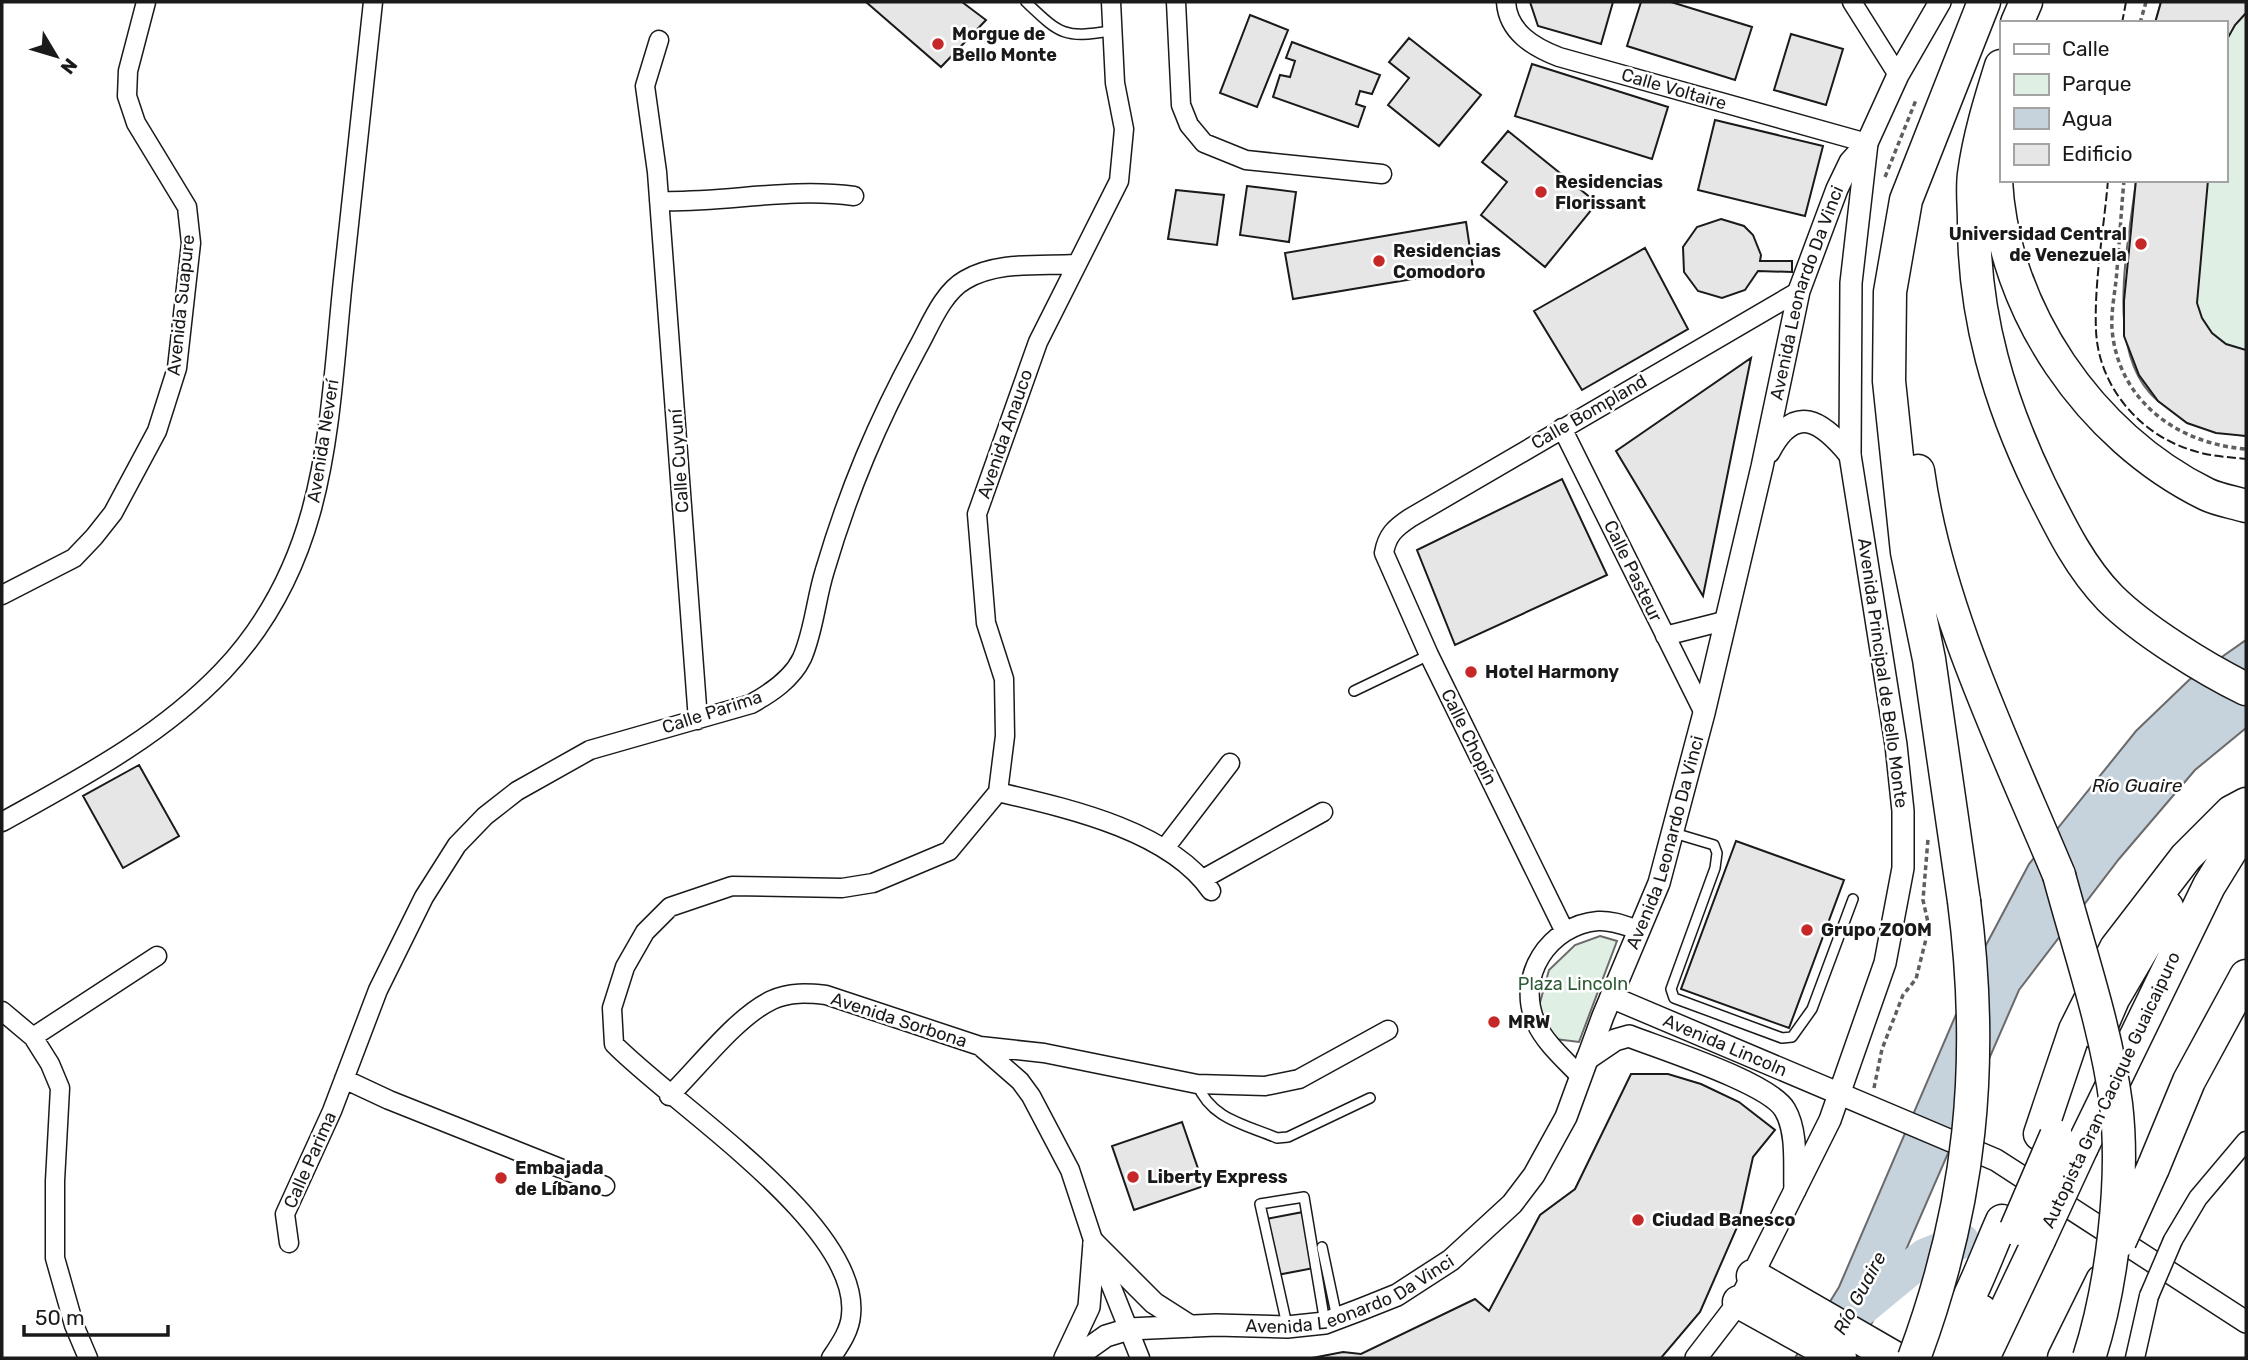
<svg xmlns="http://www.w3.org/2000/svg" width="2248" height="1360" font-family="Rubik,sans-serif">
<rect width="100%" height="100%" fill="#fff"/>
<path fill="#e0efe3" stroke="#6a6a6a" stroke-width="2" d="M2161 2H2246V436C2218 433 2206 427 2182 414 2174 410 2165 406 2158 401 2102 354 2129 243 2136 180H2225V23H2155Z
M1600 936 1617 941 1579 1042 1555 1039 1542 1022 1539 1006 1549 970 1575 945Z"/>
<path fill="#c6d2dc" stroke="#6a6a6a" stroke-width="2" d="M2246 640V728L2195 770 2119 859 2019 990 1889 1289 1854 1358H1795L1839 1287 1985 947 2029 864 2136 731 2189 680Z"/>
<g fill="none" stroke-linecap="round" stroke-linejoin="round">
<path stroke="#c6d2dc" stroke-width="35" d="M1851 1317 1925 1256 1962 1241"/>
</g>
<path fill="#e6e6e6" stroke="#1a1a1a" stroke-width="2" d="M866 2H962L986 20 941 67Z
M1530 2H1613L1601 44 1538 26Z
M1641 2H1671L1752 27 1735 80 1627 46Z
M2161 2H2246V13L2235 25 2225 43V23H2155Z
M1250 15 1288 30 1257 107 1220 93Z
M1791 34 1843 49 1826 105 1774 90Z
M1409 38 1481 95 1439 146 1388 105 1409 78 1389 62Z
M1292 42 1380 75 1372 94 1360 91 1356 104 1365 107 1358 127 1273 97 1280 75 1290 77 1295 61 1286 58Z
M1532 64 1668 107 1652 159 1515 116Z
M1715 120 1823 146 1805 216 1698 190Z
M1508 131 1597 203 1545 267 1481 215 1507 182 1482 162Z
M2136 180H2208L2197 303 2202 318 2212 333 2226 344 2246 350V436L2216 433 2187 423 2158 401 2139 375 2124 336V301Z
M1247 186 1296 192 1289 242 1240 235Z
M1176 190 1224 195 1217 245 1168 239Z
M1721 219 1744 226 1753 235 1761 255 1760 261H1792V272L1758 271 1745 290 1722 298 1698 291 1684 272 1683 247 1697 227Z
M1466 222 1473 269 1293 299 1285 253Z
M1645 248 1688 329 1582 390 1534 311Z
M1751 358 1703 596 1616 451Z
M1562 479 1607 575 1455 645 1417 550Z
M139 765 179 836 123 868 83 796Z
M1736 841 1844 880 1789 1028 1681 989Z
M1631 1074H1668L1701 1084 1739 1102 1775 1130 1753 1157 1738 1225 1700 1312 1661 1358H1312L1343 1352 1361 1354 1475 1299 1489 1311 1540 1215 1575 1189Z
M1182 1122 1204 1186 1134 1210 1112 1146Z
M1303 1212 1314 1268 1277 1275 1266 1219Z"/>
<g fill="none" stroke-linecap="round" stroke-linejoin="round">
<g stroke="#1a1a1a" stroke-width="12">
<path id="service" d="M1026 2C1059 33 1063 39 1110 31
M1354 691 1429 655
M1674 833 1714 845 1717 853 1715 868 1671 989 1674 998 1782 1038 1792 1037 1812 1009 1853 899
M1197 1084C1211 1119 1244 1124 1277 1138L1288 1137 1370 1098
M1322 1247 1337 1318
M1287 1325 1260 1204 1304 1197 1325 1323"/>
</g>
<g stroke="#1a1a1a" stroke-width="21">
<path id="minor" d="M1176 2 1181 105 1189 125 1204 143 1246 160 1382 174
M1506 2C1508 32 1533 47 1559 57L1867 143
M1852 2 1898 75
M659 40 645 86 657 172 698 720
M659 201C725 203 789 187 854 196
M1562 428 1704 713
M2 595 74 558 94 537 113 513 157 431 177 368 191 243 187 207 136 123 127 96 128 71 146 2
M1665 636 1724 621
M998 792C1066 808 1169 830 1211 891
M2 822C81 778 160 737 223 671 329 559 328 424 343 280 353 188 363 95 373 2
M1165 848 1230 763
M1203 879 1323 812
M1564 930 1429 655 1384 553C1387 535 1395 528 1410 518L1799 291
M2 1011 33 1037 50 1064 60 1088 55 1181V1258L74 1325 88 1358
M33 1037 157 956
M980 1046 1044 1053 1197 1084 1265 1086 1299 1079 1388 1030
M1581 1077C1566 1061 1545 1043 1536 1023 1515 977 1549 925 1598 921 1612 920 1626 926 1639 930
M344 1079 389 1100 605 1186
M669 1096C699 1067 736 1017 772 1000 790 992 807 993 826 995L980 1046 1020 1081 1031 1096 1070 1170 1094 1243 1140 1358
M2173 1240 2198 1198 2246 1141
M289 1243 285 1214 332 1111 378 990 424 897 457 845 485 816 517 791 590 750 751 704C771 693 792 679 802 658 814 631 816 598 825 570 849 489 877 423 917 349 930 326 942 293 965 280 997 261 1039 266 1075 264
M831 1358C839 1346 850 1331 851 1315 861 1225 672 1104 614 1044L612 1008 625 967 645 932 670 907 732 886 842 888 873 883 949 851 998 792 1005 736 1004 679 986 623 977 514 1038 342 1119 181 1124 129 1115 83 1111 2
M2135 1358 2149 1296"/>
</g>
<g stroke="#1a1a1a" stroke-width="24">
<g id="tertiary">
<path d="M1769 452C1795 402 1822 421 1850 455"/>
<path id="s1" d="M1611 997 1996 1160 2246 1322"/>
<path d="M1587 1059 1615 1040 1629 1036C1662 1049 1770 1083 1785 1110 1798 1132 1794 1166 1795 1190"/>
<path d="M1094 1243 1154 1303 1190 1326"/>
<path d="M1065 1358 1089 1307 1094 1243"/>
<path id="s2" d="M1075 1358 1106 1336 1129 1329 1216 1325 1287 1327 1325 1323 1362 1309 1397 1295 1451 1260 1512 1204 1534 1175 1566 1117 1603 1016 1659 883 1704 713 1762 467 1799 291 1837 189 1850 162 1867 143"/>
<path d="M1696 1358 1739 1302 1830 1120 1885 963 1903 868V811L1896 745 1850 455 1851 283 1867 143 1898 75 1940 2"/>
</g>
</g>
<g stroke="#1a1a1a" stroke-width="35">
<path id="motorway" d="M2017 23 2026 2
M2001 66C1990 101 1979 137 1974 174 1972 189 1974 206 1974 222 1974 317 1999 401 2040 486 2060 526 2079 566 2110 598 2142 630 2205 669 2246 689
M2000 139C1998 153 1995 168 1996 181 2003 310 2090 437 2206 494 2218 500 2233 502 2246 506
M1918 471C1937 608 2006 748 2059 875
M1964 901 1929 659 1907 552 1889 381 1890 292 1906 200 1984 2
M2098 1034 2113 999 2167 907
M2040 1134 2075 1030 2116 948 2186 857 2231 812 2246 804
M2082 1147 2209 886 2246 826
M2153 1168 2189 1081 2246 976
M1753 1276 1895 1358
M1739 1302 1840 1358
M1927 1358C1962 1329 1983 1263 2002 1221
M1960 1358 1981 1311
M1983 1358 2039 1240
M2064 1358 2102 1281"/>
</g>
<path stroke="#5f5f5f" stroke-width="3.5" stroke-dasharray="5 3.5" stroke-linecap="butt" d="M2140 23 2146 2
M1885 177 1916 100
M2124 180C2121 214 2119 248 2116 281 2114 297 2111 314 2112 329 2118 402 2179 444 2246 449
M1874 1088 1882 1049 1903 995 1916 979 1929 927 1923 900 1928 839"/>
<use href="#service" stroke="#fff" stroke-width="9"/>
<use href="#minor" stroke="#fff" stroke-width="18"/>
<use href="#tertiary" stroke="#fff" stroke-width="21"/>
<use href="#motorway" stroke="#fff" stroke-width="32"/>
<g stroke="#1a1a1a" stroke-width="21" stroke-linecap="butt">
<path id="minor-bridge" d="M2149 1296 2173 1240"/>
</g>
<g stroke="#1a1a1a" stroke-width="35" stroke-linecap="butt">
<path id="motorway-bridge" d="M2059 875C2079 950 2106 1027 2116 1104 2125 1179 2112 1287 2089 1358
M2016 1229 2056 1136
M2039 1240 2082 1147
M2120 1241 2153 1168
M1914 1358C1971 1205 1985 1063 1964 901"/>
</g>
<use href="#minor-bridge" stroke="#fff" stroke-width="18"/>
<use href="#motorway-bridge" stroke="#fff" stroke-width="32"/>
<path stroke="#1a1a1a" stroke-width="2" stroke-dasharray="9 3.5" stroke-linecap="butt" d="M2122 23 2126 2
M2108 180C2104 228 2094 282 2096 330 2098 384 2137 432 2188 449 2207 456 2227 457 2246 459"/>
</g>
<g fill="#c62828" stroke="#fff" stroke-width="2.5">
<circle cx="938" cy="44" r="7"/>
<circle cx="1541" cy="192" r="7"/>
<circle cx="2141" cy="244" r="7"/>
<circle cx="1379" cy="261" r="7"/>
<circle cx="1471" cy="672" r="7"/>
<circle cx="1807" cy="930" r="7"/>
<circle cx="1494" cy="1022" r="7"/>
<circle cx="1133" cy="1177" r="7"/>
<circle cx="501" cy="1178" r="7"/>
<circle cx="1638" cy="1220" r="7"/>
</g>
<g text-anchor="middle" stroke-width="5" stroke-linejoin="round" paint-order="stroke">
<g font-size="18" font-weight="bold" fill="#1a1a1a" stroke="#fff" text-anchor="start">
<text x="952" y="40">Morgue de<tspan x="952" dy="21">Bello Monte</tspan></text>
<text x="1555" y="188">Residencias<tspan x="1555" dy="21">Florissant</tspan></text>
<text x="2127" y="240" text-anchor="end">Universidad Central<tspan x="2127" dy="21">de Venezuela</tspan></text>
<text x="1393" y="257">Residencias<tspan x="1393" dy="21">Comodoro</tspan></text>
<text x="1485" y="678">Hotel Harmony</text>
<text x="1821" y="936">Grupo ZOOM</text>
<text x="1508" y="1028">MRW</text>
<text x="515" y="1174">Embajada<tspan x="515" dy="21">de Líbano</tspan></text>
<text x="1147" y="1183">Liberty Express</text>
<text x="1652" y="1226">Ciudad Banesco</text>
</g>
<g font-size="18" fill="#1a1a1a" stroke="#fff">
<text transform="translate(1674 89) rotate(16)" y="6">Calle Voltaire</text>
<text dy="6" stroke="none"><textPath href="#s2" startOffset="1446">Avenida Leonardo Da Vinci</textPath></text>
<text transform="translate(181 305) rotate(-84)" y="6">Avenida Suapure</text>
<text transform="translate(1589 412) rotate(-30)" y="6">Calle Bompland</text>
<text transform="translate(1005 434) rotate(-71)" y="6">Avenida Anauco</text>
<text transform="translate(323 441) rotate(-81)" y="6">Avenida Neverí</text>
<text transform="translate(679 461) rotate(-94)" y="6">Calle Cuyuní</text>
<text transform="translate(1633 571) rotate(64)" y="6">Calle Pasteur</text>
<text transform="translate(1883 673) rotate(82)" y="6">Avenida Principal de Bello Monte</text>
<text transform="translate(712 712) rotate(-18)" y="6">Calle Parima</text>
<text transform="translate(1469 737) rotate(64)" y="6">Calle Chopín</text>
<text dy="6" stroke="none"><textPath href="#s2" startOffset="878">Avenida Leonardo Da Vinci</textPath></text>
<text transform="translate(899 1020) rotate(18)" y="6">Avenida Sorbona</text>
<text dy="6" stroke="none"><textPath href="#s1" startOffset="124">Avenida Lincoln</textPath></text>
<text transform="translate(2111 1090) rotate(-65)" y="6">Autopista Gran Cacique Guaicaipuro</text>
<text transform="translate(310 1160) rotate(-66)" y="6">Calle Parima</text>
<text dy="6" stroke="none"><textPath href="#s2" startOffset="290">Avenida Leonardo Da Vinci</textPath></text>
</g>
<g font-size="18" fill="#2b5a34" stroke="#fff">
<text x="1573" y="990">Plaza Lincoln</text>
</g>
<g font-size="19" font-style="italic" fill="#1a1a1a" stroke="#fff">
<text x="2137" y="792">Río Guaire</text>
<text transform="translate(1859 1293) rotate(-62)" y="7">Río Guaire</text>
</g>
</g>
<rect width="2248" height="1360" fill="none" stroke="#1a1a1a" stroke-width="7"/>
<rect x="2000" y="21" width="228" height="161" fill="#ffffff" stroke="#a3a3a3" stroke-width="2"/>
<rect x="2014" y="44" width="35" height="10" fill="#ffffff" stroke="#a3a3a3" stroke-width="2"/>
<text x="2062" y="56" font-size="21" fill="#1a1a1a">Calle</text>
<rect x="2014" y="74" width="35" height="21" fill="#e0efe3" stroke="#a3a3a3" stroke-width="2"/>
<text x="2062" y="91" font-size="21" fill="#1a1a1a">Parque</text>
<rect x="2014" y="108" width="35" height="21" fill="#c6d2dc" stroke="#a3a3a3" stroke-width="2"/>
<text x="2062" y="126" font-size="21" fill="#1a1a1a">Agua</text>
<rect x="2014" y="144" width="35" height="21" fill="#e6e6e6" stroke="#a3a3a3" stroke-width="2"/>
<text x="2062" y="161" font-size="21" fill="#1a1a1a">Edificio</text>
<g transform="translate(56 56) rotate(128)" stroke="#ffffff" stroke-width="5" paint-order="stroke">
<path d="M0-5L12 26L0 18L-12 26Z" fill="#1a1a1a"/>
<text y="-10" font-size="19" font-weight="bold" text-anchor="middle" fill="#1a1a1a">N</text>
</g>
<path d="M24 1325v10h144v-10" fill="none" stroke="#1a1a1a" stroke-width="3.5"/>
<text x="35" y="1325" font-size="21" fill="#1a1a1a" stroke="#ffffff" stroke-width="5" paint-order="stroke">50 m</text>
</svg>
